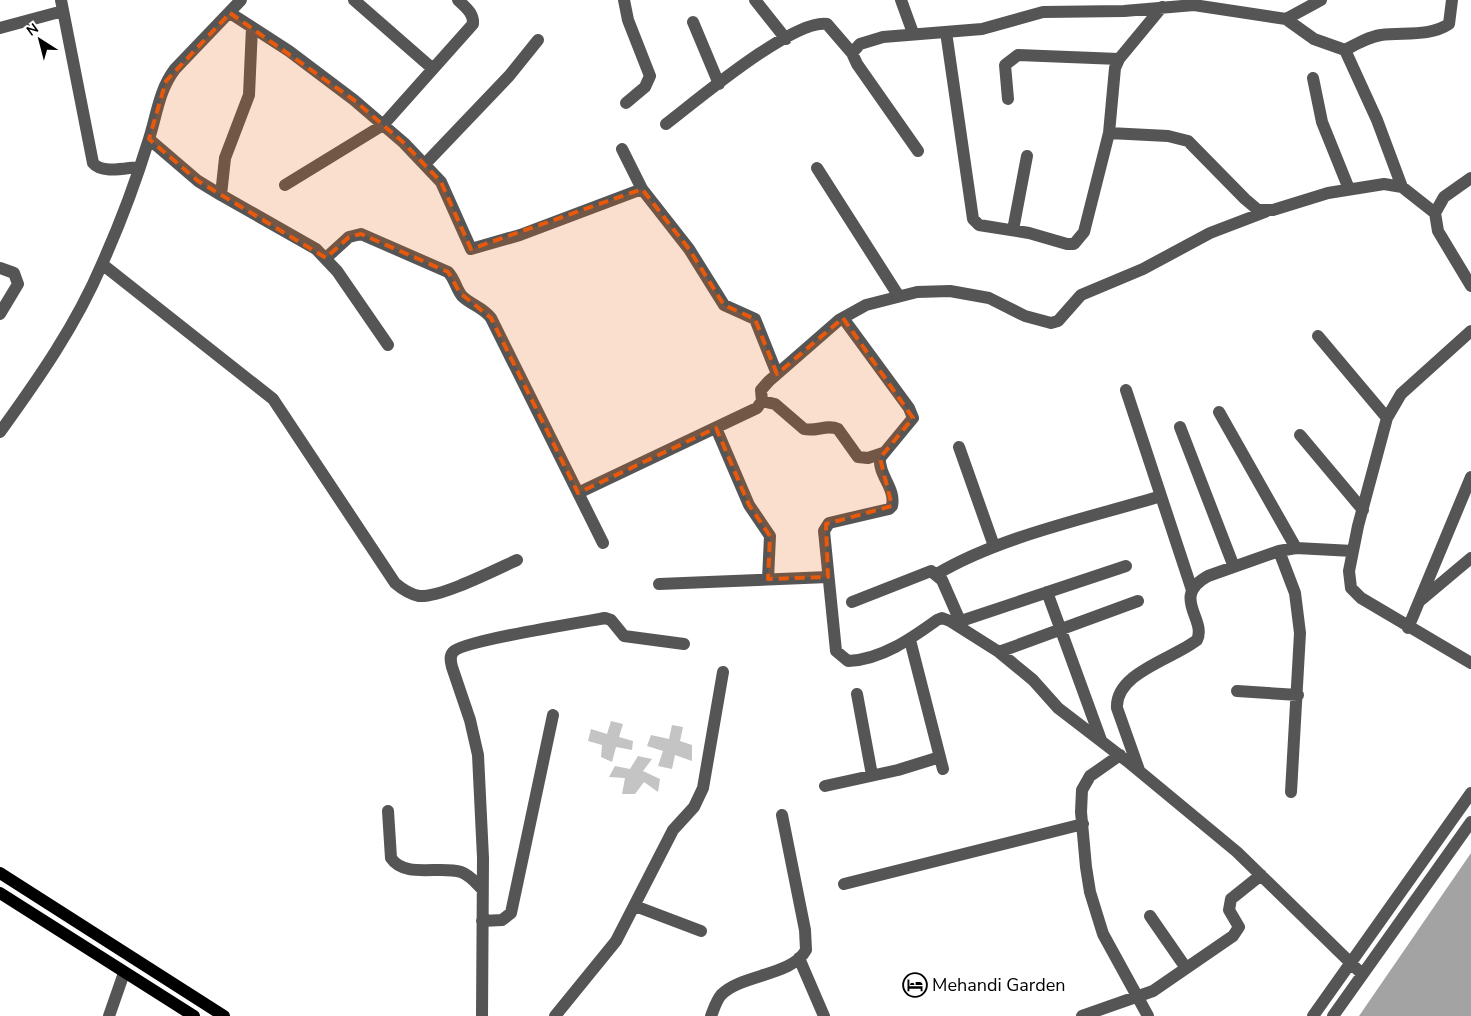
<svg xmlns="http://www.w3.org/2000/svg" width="1471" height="1016" font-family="'Nunito Sans',sans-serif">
<rect width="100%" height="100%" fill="#fff"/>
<path fill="#a3a3a3" d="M1471 853V1016H1359Z"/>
<path fill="#c4c4c4" d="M611 721 623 724 619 737 633 741 632 750 616 747 612 762 601 757 602 745 588 741 591 729 607 734Z
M672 725 683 727 680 741 692 745V761L675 755 672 769 658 766 663 751 647 746 651 735 669 739Z
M638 756 652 759 643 771 660 779 658 792 644 782 635 794H622L625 778 609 777 615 766 630 769Z"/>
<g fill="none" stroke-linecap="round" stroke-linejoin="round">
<path stroke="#555" stroke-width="12" d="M61 0 93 163C102 174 125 168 138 167
M354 0 433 69
M624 0 628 20 650 76 645 87 626 103
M755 0 786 39
M901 0 913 33
M230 13 289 51 354 100 404 143 441 182 471 249 520 235 642 189
M1286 19 1321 0
M693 22 719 84
M0 28 63 11
M946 32 973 219 979 225 1029 233 1067 244H1074L1084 232 1109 133 1115 68 1119 59 1162 7
M1345 50C1356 44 1368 37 1381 35 1404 32 1429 37 1449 24L1452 0
M1313 78 1322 122 1349 189
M1008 99 1005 65 1018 55 1119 59
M666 124C695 102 794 18 827 24L852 53
M1109 133 1168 136 1188 141 1245 199 1258 210H1273L1328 193 1384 184 1402 187 1435 213
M149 139 198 181 221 195 225 158 249 95 252 27
M622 149 642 189 689 249 724 305 755 319 777 374
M918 151 857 64 852 53 860 44 883 37 982 29 1043 12 1124 11 1194 5 1286 19 1314 39 1345 50 1377 120 1402 187
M425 164 509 76 538 40
M817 168 898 295
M1471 178 1444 197 1435 213 1438 231 1471 286
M285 185 383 125 473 24C474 13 465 7 458 0
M221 195 316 249 337 271 388 345
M1013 230 1027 156
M326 258 349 237 361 234 448 272C455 279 456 289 462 296 471 305 483 307 491 318L603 543
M102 264 273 399 395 583C402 589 409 594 419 596 440 598 495 570 517 560
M0 268 14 273 18 284 0 314
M843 318 909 408 913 418 880 458C878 475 896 488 892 506L889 509 829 523 824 531 836 651 848 661C881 660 912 638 937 620L942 618 950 621 999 652 1033 680 1058 708 1127 761 1237 852 1362 974
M1471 331 1401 394 1387 418 1358 526 1349 571 1351 588 1361 598 1471 663
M1318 336 1387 418
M1126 390 1192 590
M762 401 775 404 804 429C816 432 827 424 838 429L858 457 868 458 883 453
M1219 412 1296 548
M1180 427 1234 567
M716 428 749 505 770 536 768 579
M0 432C39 378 76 325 102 264 120 224 136 181 149 139 157 114 159 90 175 69L241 0
M1300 435 1363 510
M959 447 994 546
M578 493 757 408 762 401 761 390 769 381 839 320 866 305 917 292 950 291 989 298 1025 316 1051 323 1058 321 1081 295 1143 269 1210 233 1265 212
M1279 551 1295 593 1300 633 1291 792
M937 574C1001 536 1089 518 1161 496
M659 584 828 577
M1047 592 1101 740
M1421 600 1471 558
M852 602 931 571 942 580 960 621
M955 623 1126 566
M1408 628 1471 477
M910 640 943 769
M999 652 1138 601
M1237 691 1298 695
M857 694 872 775
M1120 755 1090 776 1082 790 1081 812 1086 867 1090 892 1103 934 1148 1016
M1139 770 1117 708C1115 673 1173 659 1197 640 1207 619 1170 597 1208 576L1279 551 1296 548 1353 551
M825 786 898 770 940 757
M388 811 391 858C405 879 440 865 461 872 470 875 476 883 482 889
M844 884 1083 824
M635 906 701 931
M1150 916 1186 968
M482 921 502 920 511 913 553 715
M799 958 824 1016
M109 1016 124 973
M482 1016 483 858 478 755 470 720 452 667C451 662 449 657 453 652 462 641 583 622 605 618L611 620 624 636 684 644
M555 1016 616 941 673 830 694 807 703 788 723 672
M711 1016C714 1009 716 1001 721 995 741 974 792 976 806 950L805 930 782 815
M1082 1016 1153 991 1233 936 1239 927 1229 910 1231 899 1261 875
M1313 1016 1471 793
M1333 1016 1471 822"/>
<path stroke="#000" stroke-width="12" d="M0 873 224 1016
M0 893 194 1016"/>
</g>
<path fill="#e8590c" fill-opacity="0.2" stroke="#e8590c" stroke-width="4" stroke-dasharray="10 6" stroke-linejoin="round" d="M230 13 354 100 404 143 441 182 471 249 642 189 689 249 724 305 755 319 777 374 843 318 913 418 880 458 892 506 826 524 828 577 768 579 770 536 749 505 716 428 578 493 491 318 460 293 448 272 361 234 349 237 326 258 198 181 149 139 166 81Z"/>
<defs>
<g id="hotel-ring" transform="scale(1.25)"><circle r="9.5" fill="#fff" stroke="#000" stroke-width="1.5"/><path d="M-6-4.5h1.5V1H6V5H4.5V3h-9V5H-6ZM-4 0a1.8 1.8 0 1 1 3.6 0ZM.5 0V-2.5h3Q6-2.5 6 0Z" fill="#000"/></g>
</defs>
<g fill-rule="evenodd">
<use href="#hotel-ring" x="915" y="985"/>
</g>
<g text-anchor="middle" stroke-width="4" stroke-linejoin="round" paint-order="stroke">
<g font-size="18" fill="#000" stroke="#fff" text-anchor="start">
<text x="932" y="991">Mehandi Garden</text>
</g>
</g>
<g transform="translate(40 40) rotate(324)" stroke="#ffffff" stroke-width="4" paint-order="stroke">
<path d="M0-4L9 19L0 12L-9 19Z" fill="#000000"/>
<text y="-8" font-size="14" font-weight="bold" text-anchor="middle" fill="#000000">N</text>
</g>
</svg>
